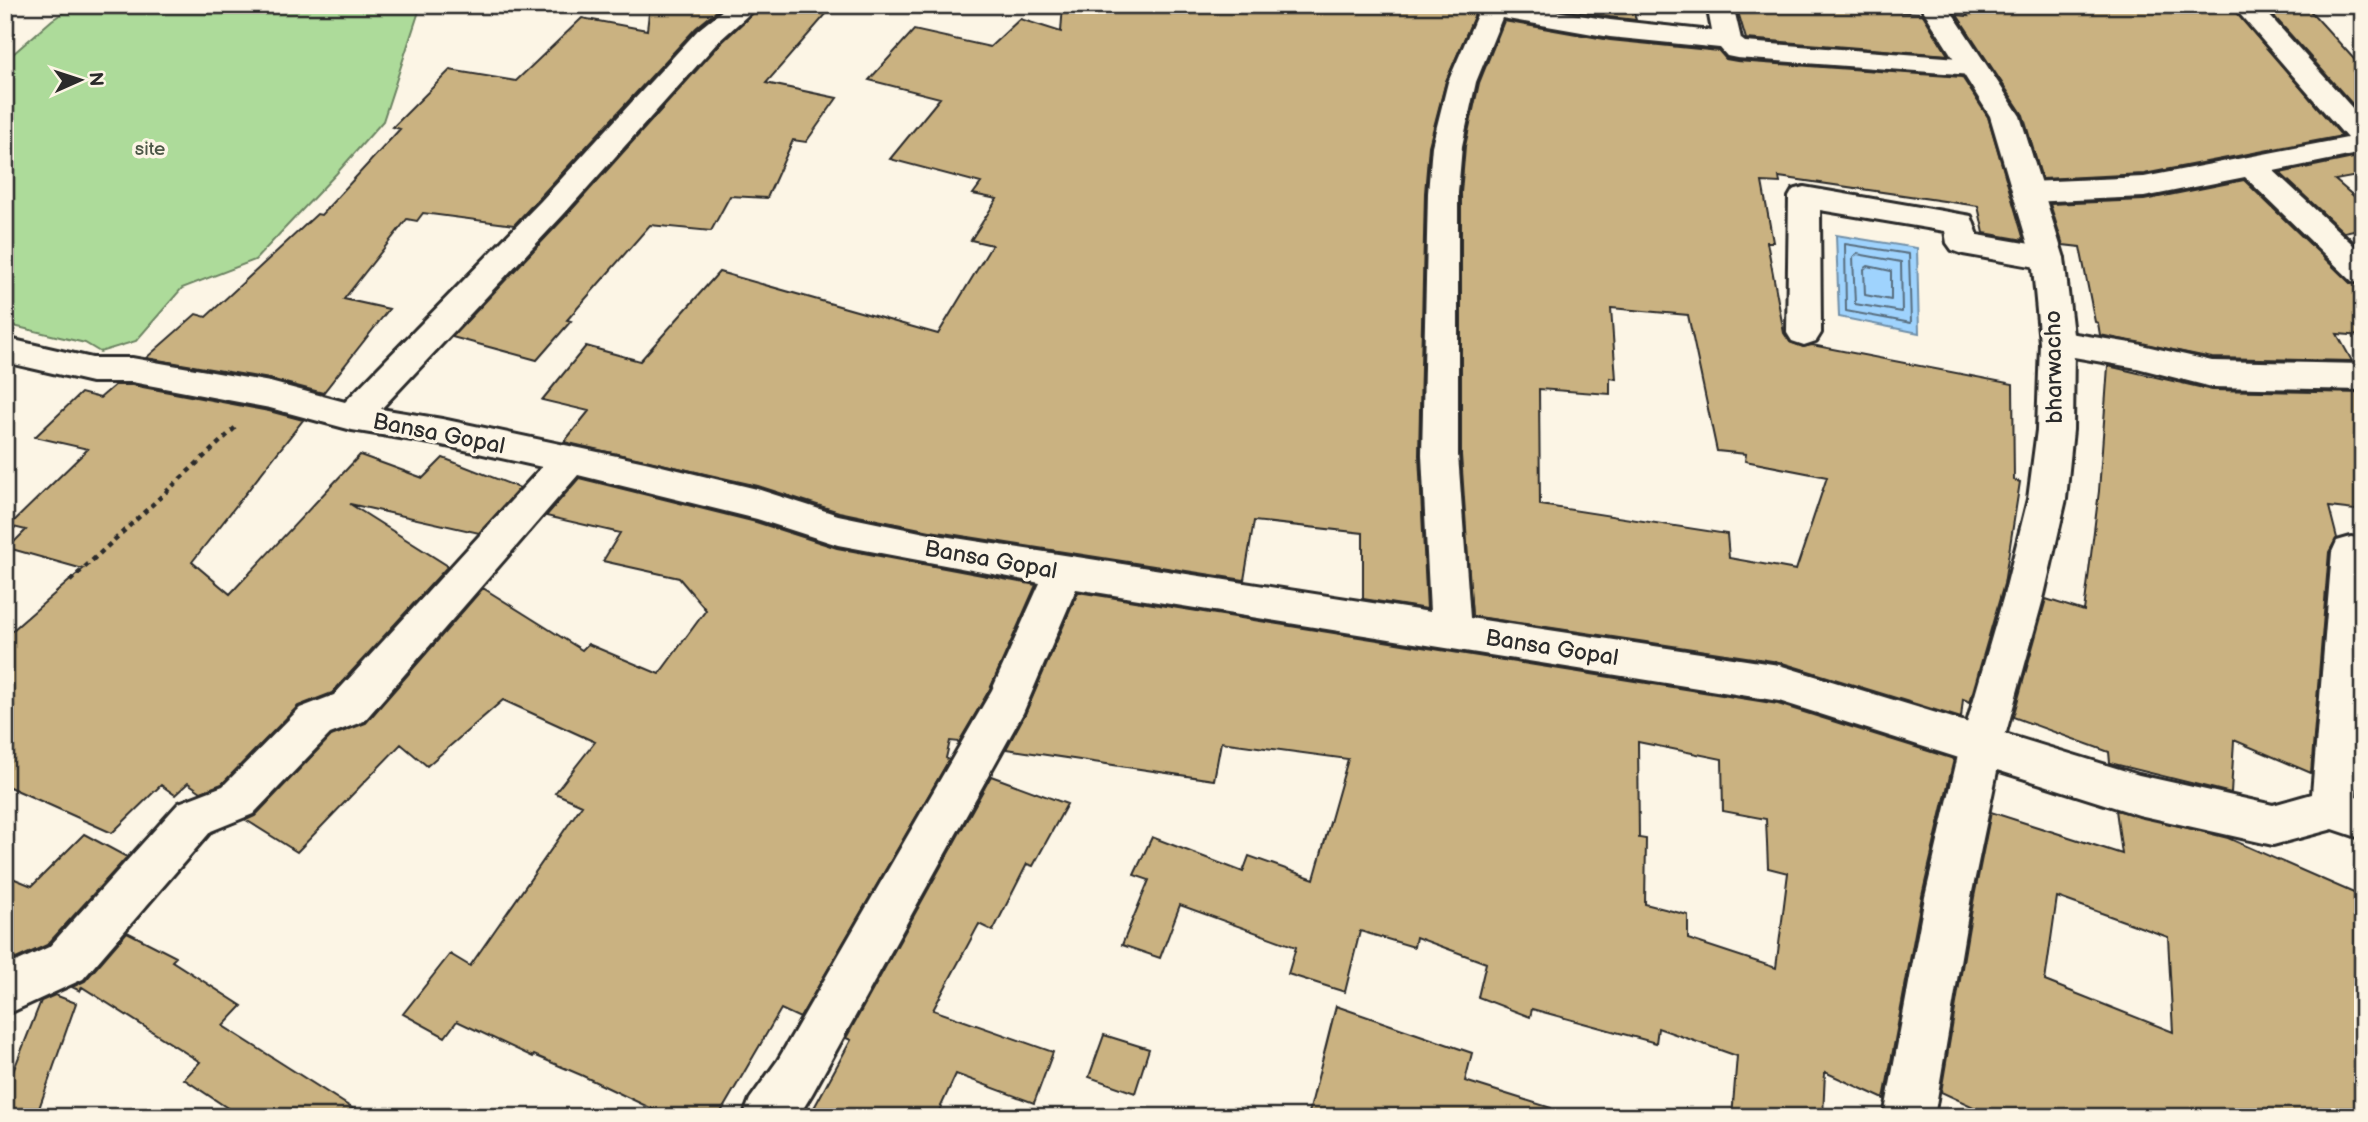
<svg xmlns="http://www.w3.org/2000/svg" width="2368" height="1122" font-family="'Balsamiq Sans',sans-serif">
<rect width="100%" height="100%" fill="#fcf5e5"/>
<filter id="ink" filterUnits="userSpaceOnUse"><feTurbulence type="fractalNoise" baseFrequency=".0143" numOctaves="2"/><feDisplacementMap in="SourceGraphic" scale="14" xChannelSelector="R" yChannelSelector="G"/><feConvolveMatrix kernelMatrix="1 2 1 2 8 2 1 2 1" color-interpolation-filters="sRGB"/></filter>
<g filter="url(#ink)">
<path fill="#addb9a" stroke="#6c8362" stroke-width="2" d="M75 5H421L383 121 336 174 255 260 182 288 136 341 100 352 85 343 5 324V61L52 20Z"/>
<path fill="#9fd3fd" stroke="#7190a9" stroke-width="2" d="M1836 235 1917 248 1919 333 1839 317Z"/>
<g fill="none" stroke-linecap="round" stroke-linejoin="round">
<path stroke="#596e7f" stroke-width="2" d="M1845 244 1909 254 1911 323 1846 311Z
M1857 254 1901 262 1902 312 1855 304 1853 257Z
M1868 266 1891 271V300L1865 295 1864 269Z"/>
</g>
<path fill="#cab281" stroke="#2b2b2b" stroke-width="2" fill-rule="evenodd" d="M650 5H724L696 28 514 225 423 213 417 221 407 219 344 299 389 309 323 393 270 379 146 358 196 314 206 317 317 214 321 215 400 129 393 127 450 70 516 81 582 18 647 30Z
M762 5H834L766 83 837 98 806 142 793 140 767 198 730 196 711 231 650 225 567 320 571 321 537 360 452 337 565 217 720 44Z
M1063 5H1479L1446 81 1429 146 1425 193 1419 455 1427 609 1363 599V533L1254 521 1244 580 930 531 839 512 758 486 564 442 589 411 542 400 586 346 640 361 719 272 938 334 992 245 971 240 997 199 973 194 981 183 890 159 940 98 869 80 914 30 990 47 1020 19 1061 32Z
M1536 5H1632L1636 20 1610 17Z
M1736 5 1922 13 1948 55 1746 39Z
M1961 5H2230L2342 136 2144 174 2042 179 2023 115 1957 15 1968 16Z
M2264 5H2305L2363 69V116Z
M1504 21 1610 40 1719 51 1726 59 1737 61 1962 77 1988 117 2024 240 1984 233 1978 206 1779 177 1780 183 1762 182 1773 242H1767L1784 333 1790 342 1803 347 1812 345 2013 384 2014 480 2020 482 2004 584 1970 702 1963 699 1961 718 1779 662 1472 616 1461 455V193L1465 146 1479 83ZM1611 308 1688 315 1717 451 1746 454 1745 461 1827 477 1796 570 1729 558 1727 534 1540 505 1539 389 1610 394V378L1616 379Z
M2363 156V175L2335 180 2363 204V228L2344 232 2354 242 2280 173Z
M2244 180 2350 283 2363 286V336L2337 334 2352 361 2212 358 2100 335 2098 323 2095 322 2080 247 2063 245 2050 204 2144 200Z
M2108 366 2212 390 2363 393V511L2329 507 2337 538 2329 552 2311 773 2234 740 2231 793 2110 763 2109 752 2013 717 2046 599 2084 611 2099 491Z
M115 385H132L269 411 303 420 192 562 230 594 360 455 423 478 443 458 520 488 479 533 350 504 448 566 332 693 298 706 222 784 201 792 188 783 175 795 161 785 112 833 5 785V637L83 569 8 548 26 530 9 526 88 449 35 437 81 393 100 398Z
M579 478 756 522 837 548 1036 585 990 689 959 742 950 741 946 758 949 760 800 1018 781 1009 718 1117H669L581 1075 534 1055 533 1057 457 1021 445 1037 403 1014 450 954 470 966 582 805 555 793 595 742 503 700 427 766 401 744 297 852 246 820 255 816 331 736 366 723 483 588 582 650 588 644 659 674 706 610 679 578 603 561 620 533 546 516Z
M1078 592 1778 704 1954 759 1922 896 1884 1099 1825 1072 1823 1117H1732L1737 1056 1658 1028 1656 1043 1532 1009 1530 1017 1478 997 1486 963 1416 937 1414 947 1360 931 1345 992 1288 974 1296 947 1180 905 1160 958 1122 945 1149 880 1134 875 1152 837 1243 872 1249 856 1314 879 1348 759 1221 742 1214 780 1006 749 1025 714ZM1638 742 1722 759 1723 811 1766 819 1768 868 1788 873 1776 968 1688 939V915L1645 904 1646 839 1639 838Z
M991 776 1067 804 1033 866 1027 864 993 931 979 924 933 1010 1053 1052 1034 1103 956 1074 936 1117H809L851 1040 846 1038Z
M2116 810 2228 838 2363 897V1117H1995L1941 1092 1974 897 1991 812 2122 854ZM2057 897 2168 937 2173 1032 2045 981Z
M84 834 127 857 47 945 16 959 5 954V875L32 886Z
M127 932 176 957 172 961 242 1006 223 1026 366 1117H241L184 1079 200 1062 82 987 80 991 72 987 85 981Z
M55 995 76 1003 36 1117H5V1092L41 1001Z
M1336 1006 1472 1053 1465 1081 1551 1108 1549 1117H1308Z
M1104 1035 1149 1049 1135 1093 1089 1077Z"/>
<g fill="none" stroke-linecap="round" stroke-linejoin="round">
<g stroke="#2b2b2b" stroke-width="6">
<path id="street" d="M729 5H759L718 42 563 215 381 409 442 419 645 462 757 489 838 515 930 534 1430 612 1422 455 1428 193 1432 146 1448 82 1480 8 1482 5H1518L1610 20 1712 31 1707 5H1733L1741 39 1745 42 1972 59 1982 61 1986 67 1982 73 1972 75 1737 58 1727 56 1720 48 1610 37 1502 18 1476 82 1462 146 1458 193V455L1470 618 1779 665 2139 775 2273 805 2312 794 2332 552 2337 541 2351 537 2363 539V677L2356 796 2363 799V839L2333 829 2273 845 2139 815 1779 701 1076 589 1023 713 812 1094 798 1117H743L750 1099 778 1060 992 690 1040 583 838 545 757 519 578 475 364 721 330 734 253 814 211 831 83 979 5 1015V967L49 947 179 803 223 786 300 708 334 695 542 467 442 445 352 430 270 408 132 382H92L5 362V338L92 358H132L270 382 345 402 541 201 698 30Z
M2232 5H2260L2363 120V153L2274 171 2363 254V284L2352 281 2245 177 2144 197 2029 202 2018 199 2014 192 2018 185 2029 182 2144 177 2347 138Z
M1804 187 1971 216 1978 235 2048 247 2059 250 2064 258 2059 266 2048 269 1963 254 1952 250 1947 243 1945 231 1820 210 1821 333 1816 341 1804 345 1792 341 1787 333 1789 197 1793 190Z
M2057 331 2137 344 2212 361 2363 364V390L2212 387 2137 368 2045 352 2040 343 2045 334Z"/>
</g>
<g stroke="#2b2b2b" stroke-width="6">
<path id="secondary" d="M1920 5H1947L2020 116 2064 258 2074 343 2073 430 2066 499 2044 595 2002 747 1971 897 1934 1117H1884L1925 897 1960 747 2004 595 2028 499 2037 430 2040 343 2032 258 1990 116Z"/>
</g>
<path stroke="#2b2b2b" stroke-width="4.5" stroke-dasharray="5 5" stroke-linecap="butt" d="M70 581 236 427"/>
<use href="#street" fill="#fcf5e5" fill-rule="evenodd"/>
<use href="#secondary" fill="#fcf5e5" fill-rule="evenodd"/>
</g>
</g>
<g text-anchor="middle" stroke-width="7" stroke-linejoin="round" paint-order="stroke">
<g font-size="19" fill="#4c5747" stroke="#fcf5e5">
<text x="150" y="155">site</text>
</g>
<g font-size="23" fill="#2b2b2b" stroke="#fcf5e5">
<text transform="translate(2053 367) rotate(-91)" y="8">bharwacho</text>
<text transform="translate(439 433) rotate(11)" y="8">Bansa Gopal</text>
<text transform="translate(991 559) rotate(10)" y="8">Bansa Gopal</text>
<text transform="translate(1552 647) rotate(9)" y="8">Bansa Gopal</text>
</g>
</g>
<rect width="2368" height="1122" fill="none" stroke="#fcf5e5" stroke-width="28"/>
<rect x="14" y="14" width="2340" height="1094" fill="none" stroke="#2b2b2b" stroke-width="2.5" filter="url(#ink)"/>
<g transform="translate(80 80) rotate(87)" stroke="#fcf5e5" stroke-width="5" paint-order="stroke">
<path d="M0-5L12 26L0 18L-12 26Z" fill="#2b2b2b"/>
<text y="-10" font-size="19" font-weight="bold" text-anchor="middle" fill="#2b2b2b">N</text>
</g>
</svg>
